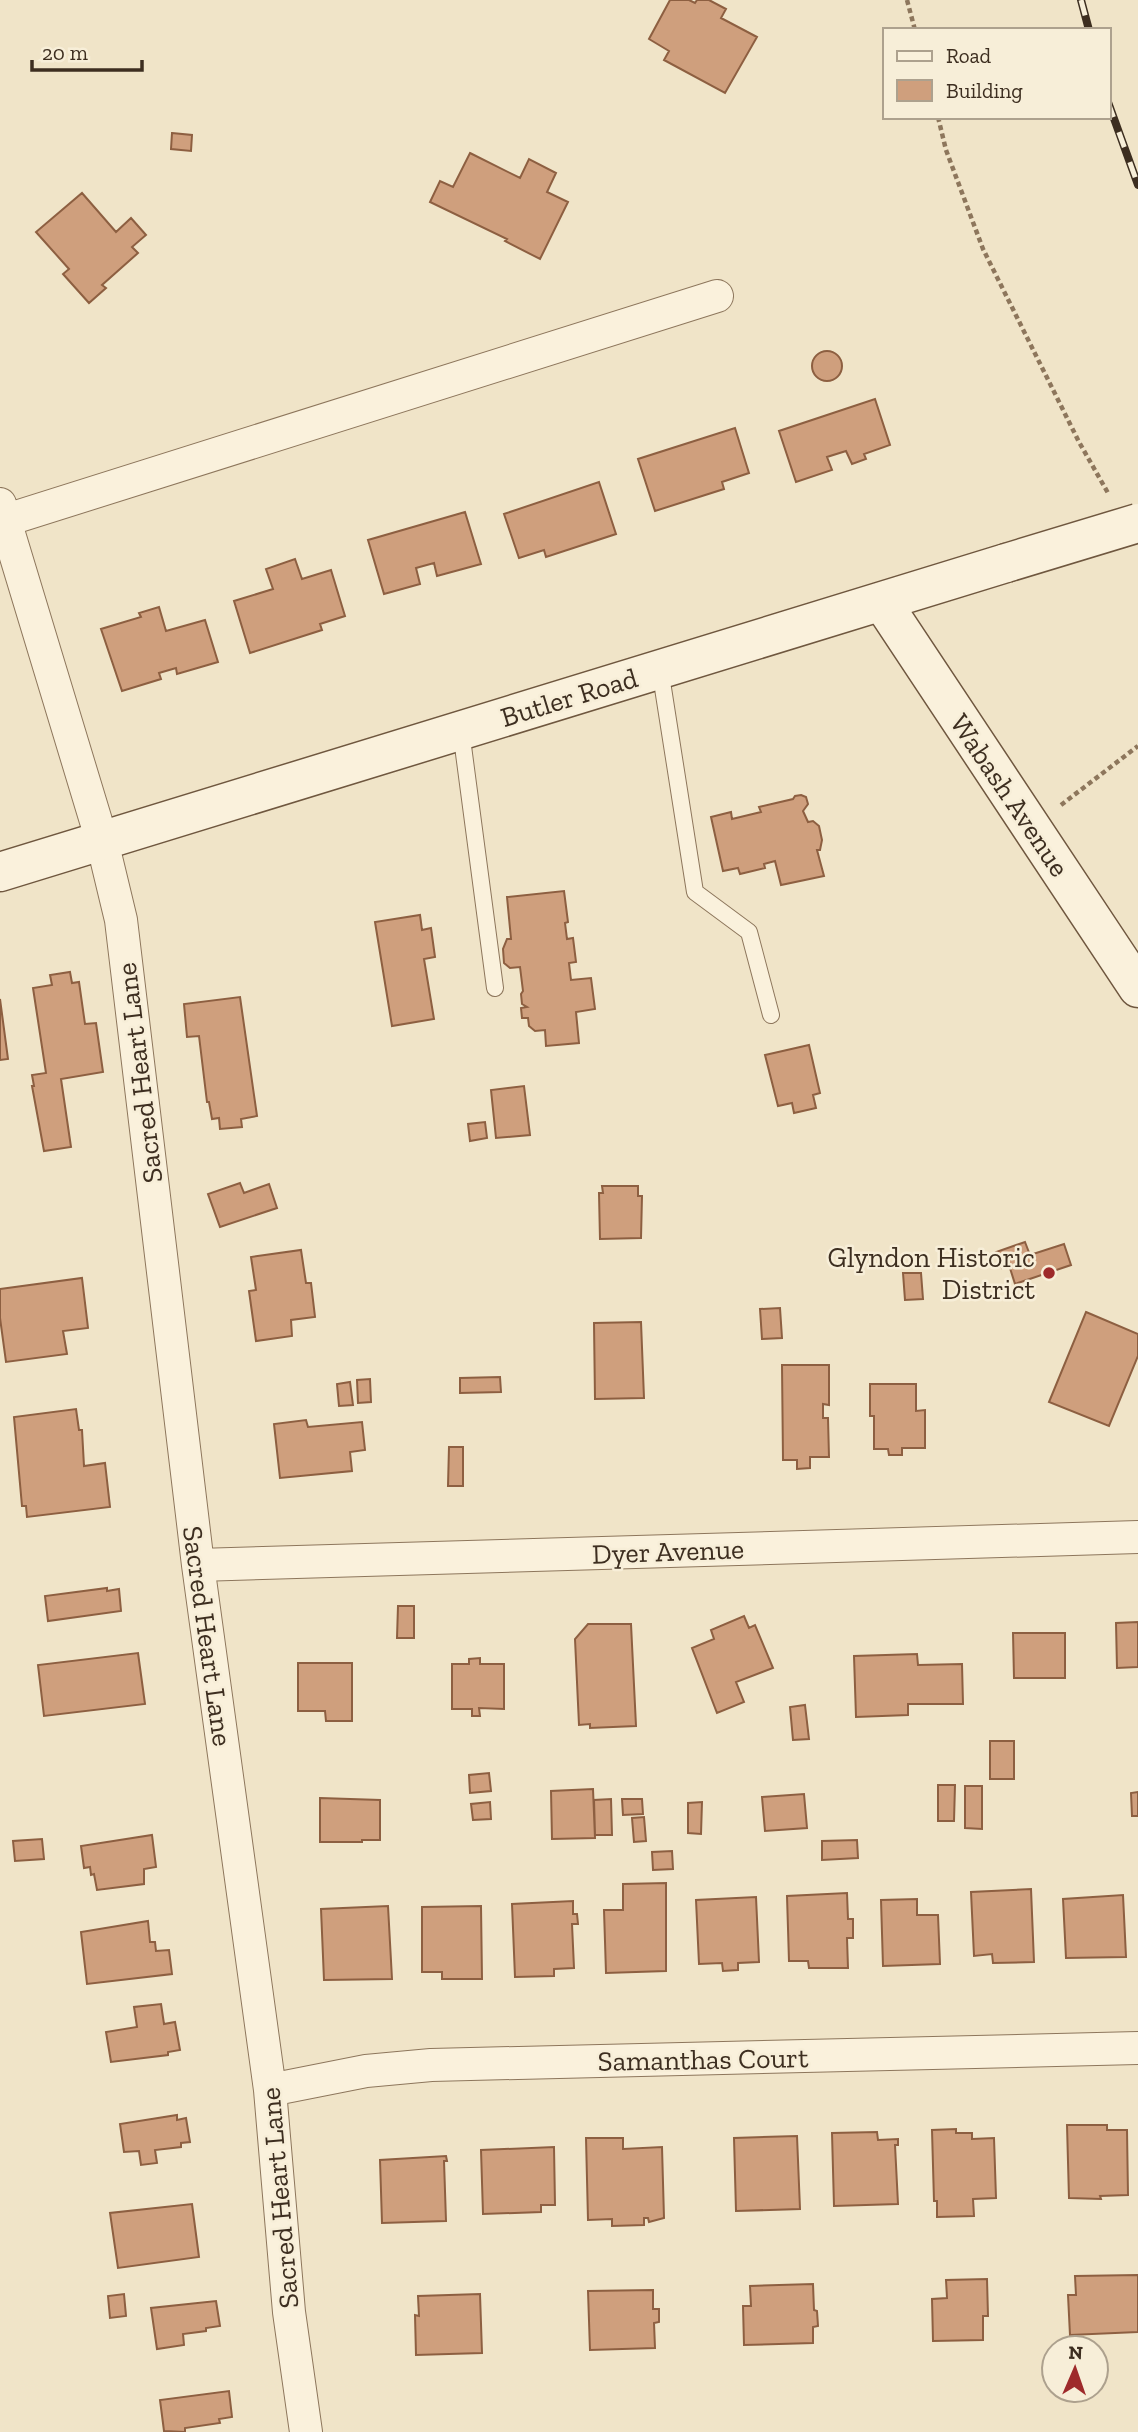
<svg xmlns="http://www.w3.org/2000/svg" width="1138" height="2432" font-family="'Zilla Slab',serif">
<rect width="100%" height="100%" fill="#f0e4c8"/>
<path fill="#cf9f7d" stroke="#8d5f41" stroke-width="2" d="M670 0H689L695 3 697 0H709L726 9 721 18 757 37 725 93 664 60 669 51 649 39Z
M172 133 192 135 191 151 171 149Z
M470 153 520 178 529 159 556 173 547 192 568 202 540 259 505 241 507 239 430 202 440 181 453 187Z
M82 193 116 232 131 218 146 235 132 247 138 253 102 285 106 288 89 303 63 274 69 269 36 232Z
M812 366a15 15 0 1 1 30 0a15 15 0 1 1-30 0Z
M875 399 890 445 864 454 866 459 852 464 846 451 827 457 832 470 796 482 779 431Z
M735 428 749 473 722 482 724 489 655 511 638 459Z
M599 482 616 534 546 557 544 550 519 558 504 514Z
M465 512 481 564 437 576 434 563 416 568 420 584 384 594 368 540Z
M295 559 302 579 331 570 345 616 320 624 322 630 250 653 234 601 273 589 266 569Z
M159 607 166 631 205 620 218 662 177 674 176 668 159 673 161 679 122 691 101 629 141 617 139 613Z
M801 795 806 797 808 804 803 811 808 822 813 821 819 826 822 840 820 850H817L824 876 781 885 775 861 764 864 765 868 740 874 738 868 723 871 711 817 731 812 732 819 761 812 759 807 793 799 795 796Z
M564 891 568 922 565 923 567 939 573 938 576 962 569 963 571 980 591 978 595 1009 576 1012 579 1043 546 1046 545 1030 535 1031 529 1026 528 1018H522L521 1008 527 1007 522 1004 521 994 523 991 520 967 510 968 504 963 503 949 507 939H511L507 897Z
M420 915 422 930 431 928 435 957 424 959 434 1019 392 1026 375 922Z
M70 972 72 983 79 982 85 1024 96 1023 103 1072 61 1079 71 1147 44 1151 32 1086H34L32 1075 46 1073 33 988 52 985 50 975Z
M240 997 257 1116 241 1119 242 1127 220 1129 219 1118 212 1119 209 1102H207L199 1036 187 1037 184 1004Z
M0 999 8 1059 0 1060Z
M809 1045 820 1093 813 1095 816 1108 794 1113 792 1103 778 1106 765 1055Z
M524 1086 530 1135 496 1138 491 1090Z
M485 1122 487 1138 470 1141 468 1124Z
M240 1183 244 1193 269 1184 277 1208 220 1227 208 1194Z
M602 1186H638V1196H642L641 1238 600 1239 599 1193H603Z
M1025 1242 1030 1255 1064 1244 1071 1265 1015 1284 1009 1265 1002 1268 996 1252Z
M301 1250 306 1283H311L315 1317 291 1320 292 1336 256 1341 249 1291 256 1290 251 1257Z
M903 1273H921L923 1299 905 1300Z
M82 1278 88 1328 63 1331 67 1354 6 1362 0 1318V1289Z
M780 1308 782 1338 762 1339 760 1309Z
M1086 1312 1138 1334V1356L1109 1426 1049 1402Z
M641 1322 644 1398 595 1399 594 1323Z
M782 1365H829V1405L823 1404V1418H828L829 1457H810V1468L797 1469V1460H783Z
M500 1377 501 1392 460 1393V1378Z
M370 1379 371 1402 358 1403 357 1380Z
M350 1382 353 1405 339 1406 337 1384Z
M870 1384H916V1411L925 1410V1448H902V1455H889L888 1449H874V1416H870Z
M76 1409 79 1430H82L84 1466 105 1463 110 1507 27 1517 26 1506H22L14 1417Z
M306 1420 308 1427 362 1422 365 1450 350 1452 352 1471 280 1478 274 1424Z
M449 1447H463V1486H448Z
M107 1588V1591L119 1589 121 1611 48 1621 45 1596Z
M398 1606H414V1638H397Z
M744 1616 749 1628 755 1625 773 1668 736 1682 744 1702 717 1713 692 1648 714 1639 711 1630Z
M1138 1622V1667L1117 1668 1116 1623Z
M588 1624H631L636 1726 590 1728V1724L579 1725 575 1639Z
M1013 1633H1065V1678H1014Z
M138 1653 145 1704 44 1716 38 1665Z
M917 1654 918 1665 962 1664 963 1704H908V1715L856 1717 854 1656Z
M480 1658V1664H504V1709L479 1708 480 1716H472V1709H452V1664H469V1659Z
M298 1663H352V1721H326L325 1711H298Z
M805 1705 809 1739 793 1740 790 1707Z
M990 1741H1014V1779H990Z
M489 1773 491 1791 470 1793 469 1775Z
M938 1785H955L954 1821H938Z
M965 1786H982V1829L965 1828Z
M593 1789 595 1838 552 1839 551 1791Z
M1138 1792V1816H1132L1131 1793Z
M804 1794 807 1828 765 1831 762 1797Z
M320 1798 380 1800V1840H362V1842H320Z
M611 1799 612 1835H595L594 1800Z
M622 1799H642L643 1814 623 1815Z
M490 1802 491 1819 473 1820 471 1804Z
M702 1802 701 1834 688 1833V1803Z
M644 1817 646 1841 634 1842 632 1818Z
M152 1835 156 1867 144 1869V1884L97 1890 94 1874 91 1875 90 1867 84 1868 81 1846Z
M42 1839 44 1859 15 1861 13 1841Z
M857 1840 858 1858 822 1860V1841Z
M672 1851 673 1869 653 1870 652 1852Z
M666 1883V1971L606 1973 604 1910H623V1884Z
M1031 1889 1034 1962 993 1963 992 1954 974 1956 971 1892Z
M847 1893 848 1919H853V1938H847L848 1968H809L808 1961H789L787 1896Z
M1123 1895 1126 1957 1066 1958 1063 1899Z
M756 1897 759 1962 738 1963V1970L723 1971 722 1963 699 1964 696 1900Z
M917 1899V1915H938L940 1964 883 1966 881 1900Z
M573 1901V1914H577L578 1924H572L574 1968 554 1969V1976L515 1977 512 1904Z
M388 1906 392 1979 324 1980 321 1909Z
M481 1906 482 1979H442V1972H422V1907Z
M148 1921 150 1942H155L156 1951 169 1950 172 1974 87 1984 81 1932Z
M161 2004 164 2024 175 2022 180 2050 168 2052V2055L111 2062 106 2032 137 2027 134 2007Z
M177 2115V2120L186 2118 190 2142 181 2143V2147L155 2150 157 2163 141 2165 139 2151 124 2152 120 2124Z
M1067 2125H1107V2130H1127L1128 2195 1100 2196 1101 2199 1069 2198Z
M956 2129V2133H972V2139L994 2138 996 2198 973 2199 974 2216 937 2217V2201H934L932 2130Z
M877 2132 878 2140 898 2139V2145H895L898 2204 834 2206 832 2133Z
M797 2136 800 2209 736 2211 734 2138Z
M586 2138H623V2149L662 2147 664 2218 649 2222 648 2218H644V2225L612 2226V2219L588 2220Z
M554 2147 555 2205H541V2212L483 2214 481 2150Z
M446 2156 447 2161H444L446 2221 382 2223 380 2160Z
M192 2204 199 2257 118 2268 110 2213Z
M1138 2275V2332L1070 2335 1068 2295H1076L1075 2276Z
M987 2279 988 2316H983V2340L933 2341 932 2299 947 2298 946 2280Z
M813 2284 814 2310 817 2311 818 2326 813 2327V2343L744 2345 743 2306H751L750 2286Z
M653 2290V2309H659V2322L654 2323 655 2348 590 2350 588 2291Z
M124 2294 126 2316 110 2318 108 2296Z
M480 2294 482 2353 416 2355 415 2315 419 2316 418 2296Z
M216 2301 220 2326 206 2328V2331L183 2334 184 2345 157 2349 151 2308Z
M229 2391 232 2417 219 2419 220 2423 185 2428V2432L164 2431 160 2400Z"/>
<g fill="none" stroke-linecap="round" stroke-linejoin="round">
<g stroke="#8d765c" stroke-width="18">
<path id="lane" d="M660 669 695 892 749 932 771 1015
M461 731 495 988"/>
</g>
<g stroke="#8d765c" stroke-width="34">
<path id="street" d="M0 504 102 841 121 920 198 1565 270 2090 289 2312 306 2432
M0 522 717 296
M198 1565 1138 1537
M270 2090 366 2071 431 2065 1138 2048"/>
</g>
<g stroke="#6f573f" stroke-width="41">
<path id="secondary" d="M882 602 1138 988
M0 872 1006 563"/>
</g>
<path stroke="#8d765c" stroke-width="4.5" stroke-dasharray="5 3.5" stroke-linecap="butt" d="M907 0 915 30
M938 117 946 150 983 249 1079 442 1108 493
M1061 805 1138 746"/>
<use href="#lane" stroke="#faf1dc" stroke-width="16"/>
<use href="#street" stroke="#faf1dc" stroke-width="32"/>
<use href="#secondary" stroke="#faf1dc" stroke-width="38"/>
<g stroke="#3d2e20" stroke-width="8">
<path id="rail" d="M1081 0 1089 30
M1108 102 1138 185"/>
</g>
<use href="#rail" stroke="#f7eed8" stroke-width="5" stroke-dasharray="16" stroke-linecap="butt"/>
<g stroke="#6f573f" stroke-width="41" stroke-linecap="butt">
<path id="secondary-bridge" d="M1006 563 1138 523"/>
</g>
<use href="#secondary-bridge" stroke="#faf1dc" stroke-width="38"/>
</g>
<circle fill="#9e2a2b" stroke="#f7eed8" stroke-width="2.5" cx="1049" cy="1273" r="7"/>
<g text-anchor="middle" stroke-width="5" stroke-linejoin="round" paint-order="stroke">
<g font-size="28" fill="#3d2e20" stroke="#f7eed8">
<text transform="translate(569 697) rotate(-17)" y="10">Butler Road</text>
<text transform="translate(1010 795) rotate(56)" y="10">Wabash Avenue</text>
<text transform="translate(139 1073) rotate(-97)" y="10">Sacred Heart Lane</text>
<text transform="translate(668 1551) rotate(-2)" y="10">Dyer Avenue</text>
<text transform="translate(208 1636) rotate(82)" y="10">Sacred Heart Lane</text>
<text transform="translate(703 2059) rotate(-1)" y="10">Samanthas Court</text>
<text transform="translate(279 2198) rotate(-95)" y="10">Sacred Heart Lane</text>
</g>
<g font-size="28" fill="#3d2e20" stroke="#f7eed8" text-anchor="end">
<text x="1035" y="1267">Glyndon Historic<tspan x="1035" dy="32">District</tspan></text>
</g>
</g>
<rect x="883" y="28" width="228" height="91" fill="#f7eed8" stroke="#ada18e" stroke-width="2"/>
<rect x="897" y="51" width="35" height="10" fill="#faf1dc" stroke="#ada18e" stroke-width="2"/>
<text x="946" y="63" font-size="21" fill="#3d2e20">Road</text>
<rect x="897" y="80" width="35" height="21" fill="#cf9f7d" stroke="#ada18e" stroke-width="2"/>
<text x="946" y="98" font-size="21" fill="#3d2e20">Building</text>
<g transform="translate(1075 2369) rotate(2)"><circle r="33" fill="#f7eed8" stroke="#ada18e" stroke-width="2"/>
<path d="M0-5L12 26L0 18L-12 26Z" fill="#9e2a2b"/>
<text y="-10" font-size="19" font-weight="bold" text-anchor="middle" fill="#3d2e20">N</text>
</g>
<path d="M32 60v10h110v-10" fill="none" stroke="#3d2e20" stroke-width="3.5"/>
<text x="42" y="60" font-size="21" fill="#3d2e20" stroke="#f7eed8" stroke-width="5" paint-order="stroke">20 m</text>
</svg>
